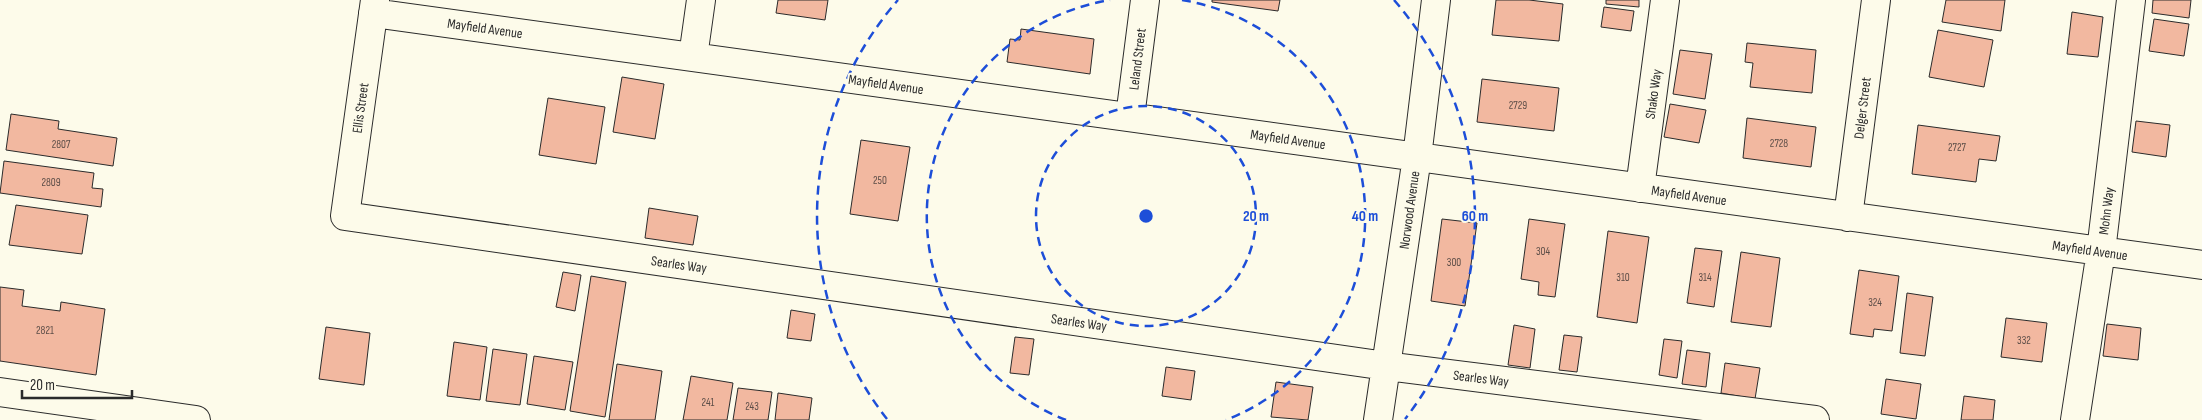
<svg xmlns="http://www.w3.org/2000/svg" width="2202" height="420" font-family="'Sofia Sans Condensed',sans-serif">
<rect width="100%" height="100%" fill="#fdfbea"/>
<path fill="#f2b8a0" stroke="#2b2b2b" d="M778 0H828L825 20 776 13Z
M1212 0H1280L1278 11 1212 2Z
M1496 0H1529L1563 4 1559 41 1492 35Z
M1606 0H1639V7L1606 4Z
M1946 0H2005L2001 31 1942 22Z
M2153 0H2191L2189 18 2152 13Z
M1604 7 1634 11 1631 31 1601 27Z
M2072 12 2103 17 2098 57 2067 54Z
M2154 19 2189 24 2184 56 2149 51Z
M1021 29 1094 39 1090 74 1007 62 1010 39 1020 40Z
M1938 30 1993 40 1984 87 1929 77Z
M1747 43 1816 50 1812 93 1750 87 1753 63 1745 62Z
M1680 50 1712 54 1705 99 1673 94Z
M622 77 664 84 655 139 613 132Z
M1482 79 1559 88 1554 131 1477 122Z
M548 98 605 107 596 164 539 155Z
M1670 104 1706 110 1699 143 1664 137Z
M11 114 59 121 58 129 117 138 113 166 6 150Z
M1747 118 1816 127 1811 167 1743 158Z
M2136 121 2170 125 2166 157 2132 152Z
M1918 125 2000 136 1996 161 1979 159 1976 182 1912 174Z
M861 140 910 147 898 221 850 214Z
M4 161 94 173 92 188 103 189 101 207 0 193Z
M16 205 88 215 82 254 9 245Z
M649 208 698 216 693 245 645 238Z
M1442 219 1477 223 1465 306 1431 301Z
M1529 219 1565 224 1555 297 1538 295 1539 282 1521 279Z
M1608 231 1649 237 1637 323 1597 317Z
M1695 248 1722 251 1714 307 1687 303Z
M1741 252 1780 258 1771 327 1731 322Z
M1859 270 1899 276 1892 331 1874 329 1873 337 1850 334Z
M563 272 581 275 575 311 556 307Z
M591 276 626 282 605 417 570 411Z
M0 287 24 290 22 306 60 311 61 302 105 309 96 375 0 361Z
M1907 293 1933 297 1925 356 1900 353Z
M791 310 815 314 811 341 787 338Z
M2006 318 2047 323 2042 362 2001 357Z
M2107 324 2141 328 2138 360 2103 356Z
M1514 325 1535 329 1530 368 1508 365Z
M326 327 370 333 364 385 319 379Z
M1564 335 1582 337 1577 372 1559 370Z
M1015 337 1034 339 1029 375 1010 373Z
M1664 339 1682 341 1677 378 1659 375Z
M454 342 487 347 480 400 447 396Z
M493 349 527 354 520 405 486 401Z
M1687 350 1710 353 1706 387 1682 384Z
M534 356 573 362 565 410 527 404Z
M1725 363 1760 368 1755 399 1721 393Z
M617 364 662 371 655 420H609Z
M1166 367 1195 371 1191 400 1162 396Z
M691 376 733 383 727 420H683Z
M1886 379 1921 384 1916 419 1881 414Z
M1276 382 1313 387 1308 420 1271 417Z
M738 388 772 392 768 420H733Z
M778 393 812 398 809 420H775Z
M1964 396 1995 400 1993 420H1961Z"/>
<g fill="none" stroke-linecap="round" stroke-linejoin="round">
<g stroke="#2b2b2b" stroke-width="30">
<path id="minor" d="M375 0 345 216 1386 366 1815 420
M373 13 2202 265
M693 57 701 0
M1130 117 1145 0
M1640 188 1665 0
M1848 217 1876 0
M0 392 196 420
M1378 420 1417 157 1436 0
M2075 420 2101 251 2131 0"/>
</g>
<use href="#minor" stroke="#fdfbea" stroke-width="28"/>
</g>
<g fill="none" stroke="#1d4ed8" stroke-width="2.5" stroke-dasharray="9 6">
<circle cx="1146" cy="216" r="110"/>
<path d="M1066 420A219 219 0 0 1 1110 0M1182 0A219 219 0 0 1 1226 420"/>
<path d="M887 419A329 329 0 0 1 898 0M1394 0A329 329 0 0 1 1405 419"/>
</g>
<g text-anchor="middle" stroke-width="4" stroke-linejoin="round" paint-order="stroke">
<g font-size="11" fill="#5d4e48">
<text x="1518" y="109">2729</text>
<text x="1779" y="147">2728</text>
<text x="61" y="148">2807</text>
<text x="1957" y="151">2727</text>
<text x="880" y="184">250</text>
<text x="51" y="186">2809</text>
<text x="1543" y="255">304</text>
<text x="1454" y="266">300</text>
<text x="1623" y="281">310</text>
<text x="1705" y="281">314</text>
<text x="1875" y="306">324</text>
<text x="45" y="334">2821</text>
<text x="2024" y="344">332</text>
<text x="708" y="406">241</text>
<text x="752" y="410">243</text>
</g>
<g font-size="14" fill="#2b2b2b" stroke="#fdfbea">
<text transform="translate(485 28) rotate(8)" y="5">Mayfield Avenue</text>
<text transform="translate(1137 59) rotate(-83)" y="5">Leland Street</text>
<text transform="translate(886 84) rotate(8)" y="5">Mayfield Avenue</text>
<text transform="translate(1653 94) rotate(-82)" y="5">Shako Way</text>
<text transform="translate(360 108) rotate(-82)" y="5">Ellis Street</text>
<text transform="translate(1862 108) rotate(-83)" y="5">Delger Street</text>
<text transform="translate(1288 139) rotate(8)" y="5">Mayfield Avenue</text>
<text transform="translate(1689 195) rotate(8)" y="5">Mayfield Avenue</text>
<text transform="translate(1409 210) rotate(-82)" y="5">Norwood Avenue</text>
<text transform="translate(2106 211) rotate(-83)" y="5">Mohn Way</text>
<text transform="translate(2090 250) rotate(8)" y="5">Mayfield Avenue</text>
<text transform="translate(679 264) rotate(8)" y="5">Searles Way</text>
<text transform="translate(1079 322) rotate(8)" y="5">Searles Way</text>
<text transform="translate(1481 378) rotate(7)" y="5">Searles Way</text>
</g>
</g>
<circle cx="1146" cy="216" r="8" fill="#1d4ed8" stroke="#fdfbea" stroke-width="2.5"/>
<g font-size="15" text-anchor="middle" font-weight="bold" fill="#1d4ed8" stroke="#fdfbea" stroke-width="4" stroke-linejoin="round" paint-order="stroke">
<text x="1256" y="221">20 m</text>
<text x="1365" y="221">40 m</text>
<text x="1475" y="221">60 m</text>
</g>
<path d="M22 390v8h110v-8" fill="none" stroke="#2b2b2b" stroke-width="2.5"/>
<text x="30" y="390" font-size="15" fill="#2b2b2b" stroke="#fdfbea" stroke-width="4" paint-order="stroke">20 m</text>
</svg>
